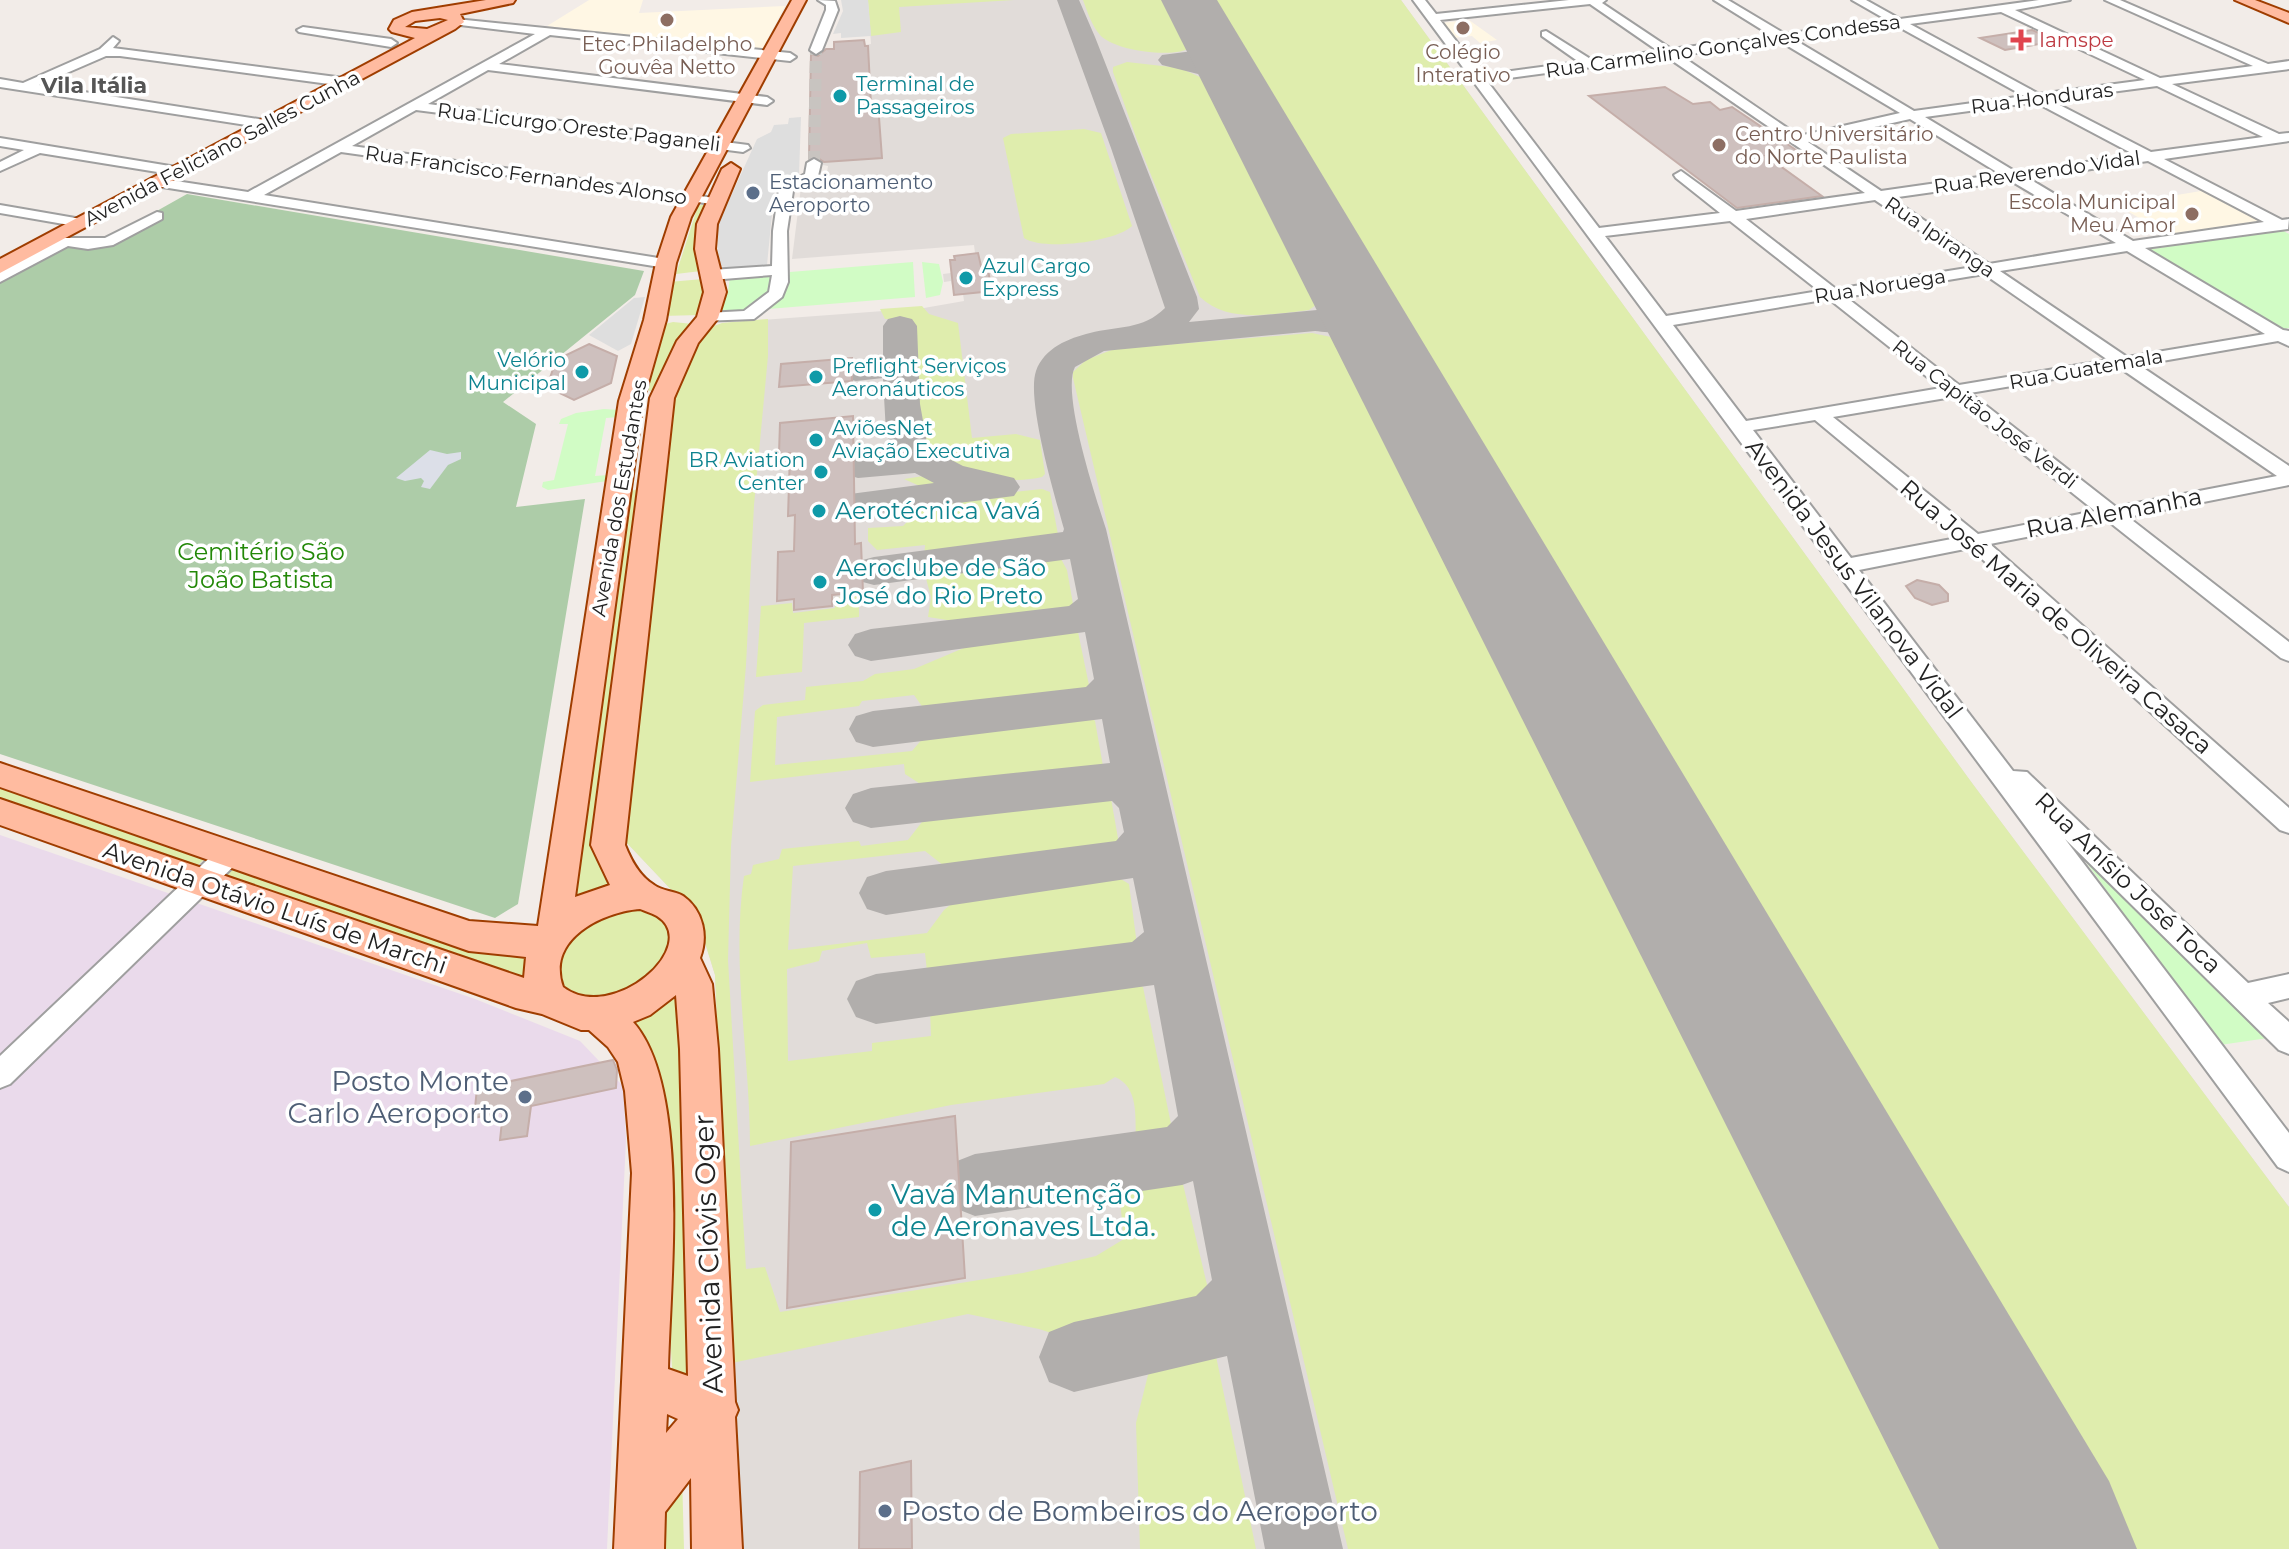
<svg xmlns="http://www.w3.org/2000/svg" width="2289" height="1549" font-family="Montserrat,sans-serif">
<rect width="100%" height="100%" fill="#f2ece8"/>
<path fill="#eadaeb" d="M0 835 475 999 580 1041 623 1086 626 1139 607 1549H0Z"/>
<path fill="#fff7e4" d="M589 0H643L639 13 785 6 761 51 547 26Z
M1469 20 1497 40 1480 43 1472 36 1453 38 1441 23Z
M2207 190 2268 223 2170 236 2117 205Z"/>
<path fill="#e1dcd9" d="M868 0H1401L1972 783 2289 1207V1549H740L715 975 697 917 626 842 722 323 924 308 964 301 963 294 954 295 951 281 944 282 943 274 951 273 950 260H955L954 255 975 253 974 245 792 259 801 187 825 185 828 166 823 165V162L809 163 811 51 834 49V42L864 40 865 45 871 44Z"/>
<path fill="#dfedad" d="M868 0H1014L899 7 901 32 871 36Z
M1083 0H1167L1192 47C1175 59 1114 51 1100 35 1092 26 1087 11 1083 0Z
M1212 0H1401L1972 783 2289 1207V1549H2122L1326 200 1248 58Z
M1127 62 1180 68 1211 82 1239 145 1320 297 1316 305 1309 310C1274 314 1228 324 1200 297L1137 140 1113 72V67Z
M1084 129 1101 133 1132 226C1116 242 1042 251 1024 238L1003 138 1011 134Z
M705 204 708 206 701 271 676 274 698 206Z
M703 279 707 292 699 315 662 316 669 282Z
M922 306 929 314 958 323 972 438 1016 434 1040 440 1045 474 1042 477C1006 486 923 476 913 430 906 395 909 355 905 319H885L880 309Z
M768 319V356L754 505 746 665 731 846 728 960 746 1269 765 1267 780 1312 1023 1273 1096 1256 1124 1239 1118 1182 1168 1171 1181 1176 1209 1293 1201 1307 1166 1321 1070 1339 1039 1329 968 1314 732 1363 715 975 697 917 626 842 668 415 695 343 708 328 722 323Z
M673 322 693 324 659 389 650 391 644 389 665 324Z
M1312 333 1331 337 1346 346 1977 1549H1348L1073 378V372L1086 360 1114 349Z
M937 474 953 482 956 487 931 491 904 479Z
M638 489 604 852 627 888 572 901 580 867 628 492Z
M1042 489 1050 492 1059 540 1055 544 924 559 925 545 877 550 868 541V528L903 526 928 501Z
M1053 555 1060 557 1067 570 1074 610 1067 617 985 626 928 617 931 597 924 571Z
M859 596V617L804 623 802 672 756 677 761 606 792 603 793 613 835 608V598Z
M1072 629 1078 632 1090 690 1088 695 1079 699 929 716 914 695 862 701 859 706 777 717 775 765 912 751 930 730 1085 713 1095 721 1103 766 1099 771 931 791 905 774 904 764 750 782 755 711 763 705 805 700 806 687 863 681 875 674 914 669 985 639Z
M0 777 210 854 198 865 186 864 0 797Z
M1101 790 1110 793 1119 844 1108 855 962 873 948 869 925 851 793 866 788 950 927 933 944 910 965 893 1111 873 1129 884 1137 945 1132 954 1122 957 928 980 925 953 871 958 867 943 822 951 819 961 787 969 788 1061 872 1051V1043L931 1036 930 1008 951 1001 1130 979 1143 987 1171 1124 1169 1132 1159 1138 1136 1139C1135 1117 1139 1087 1115 1077L1104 1084 951 1105 750 1146C750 1056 731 965 744 876L751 874 753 865 779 859 782 849 859 841 861 846 908 840 932 809Z
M226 866 530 949 526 984 223 880Z
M632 901 672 922 675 943 664 967 614 998H585L564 986 556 966 579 921Z
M680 979 692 1389 673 1385 668 1299 632 1021Z
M1189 1349H1203L1216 1356 1256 1549H1140L1136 1423 1153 1355Z
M682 1473 684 1549H656V1525Z"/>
<path fill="#adcca8" d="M187 194 644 271 635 295 503 402 536 424 516 507 585 499 518 904 495 918 0 754V272L67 236 96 240 107 239Z"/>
<path fill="#d1fcc5" d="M2280 229 2289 234V328L2278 330 2146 250Z
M913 262 915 297 768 309 785 292 790 272Z
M922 262 939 264 943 282 940 295 926 298Z
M775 273 773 290 747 312 718 313 728 292 730 277Z
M604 409 619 410V417L606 418 595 476 608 475 607 481 548 490 542 487 543 482 554 480 568 424H559L561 419 576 413Z
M2083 858 2268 1038 2220 1045Z"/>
<path fill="#dedede" d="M841 0H868L871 36 841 38V33L833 34 843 11Z
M801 117 799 175 779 186 774 194 767 265 732 268 719 266 717 227 757 139 771 132 774 125 788 124 789 118Z
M645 297 631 344 618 351 589 335 634 298Z"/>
<path fill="#dcdfe8" d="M430 450 447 454 461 452V459L448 465 430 489 421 487 424 481 421 478 405 481 396 478Z"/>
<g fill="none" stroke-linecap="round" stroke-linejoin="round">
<path fill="#b1aeac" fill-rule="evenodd" d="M1057 0H1079L1095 37 1197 297 1199 309 1189 322 1317 310 1330 304 1336 286 1348 283 1360 286 1365 293 1363 305 1356 316 1366 319 1392 342 1387 349C1360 356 1362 340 1341 335 1333 332 1323 332 1315 331L1104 351 1075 367C1061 393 1096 498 1106 529L1343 1549H1265L1227 1356 1074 1392 1049 1382 1039 1357 1049 1332 1074 1322 1196 1296 1212 1280 1193 1181 1182 1185 975 1216 952 1207 943 1185 952 1163 975 1154 1167 1127 1178 1116 1154 985 876 1024 856 1017 847 999 856 981 876 974 1132 942 1144 932 1133 878 886 915 867 909 859 893 867 877 886 871 1116 841 1124 832 1119 808 1112 801 871 828 853 822 845 808 853 794 871 788 1110 763 1102 719 873 747 856 742 849 729 856 716 873 711 1086 687 1094 679 1085 632 871 661 855 656 848 645 855 634 871 629 1069 606 1078 599 1070 559 874 585 859 581 853 571 859 561 874 557 1063 532 1064 529C1055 497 1026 400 1036 371 1044 348 1069 338 1090 333 1117 326 1143 330 1165 308L1111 148Z
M1215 37 1224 39 1227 44 1211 62C1226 65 1242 74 1251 87L1247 93H1229L1206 76 1162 65 1158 60 1162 55 1193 51 1206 39Z
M900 316 912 319 917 326 920 404 927 443 940 454 963 466 1014 478 1020 487 1014 496 864 515 850 512 844 503 850 494 934 483 915 473 858 478 844 474 838 466 844 458 894 451 886 433 883 378 856 381 843 378 838 370 843 362 883 356V326L888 319Z"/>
<path fill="#b1aeac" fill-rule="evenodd" d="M1161 0H1217L2109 1481 2137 1549H1939Z"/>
</g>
<path fill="#cec0be" stroke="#c5aea9" stroke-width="2" d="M2032 30 2056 41 2005 50 1980 38Z
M864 40 865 46H868L871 105 878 104 882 158 824 162 815 156 809 158 811 54 818 56 826 49H834V42Z
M1665 87 1693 104 1710 102 1720 110 1732 107 1799 152 1766 156 1822 196 1737 208 1589 96Z
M978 253 981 266 987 265 992 291 954 295 950 260H955L954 256Z
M589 344 617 356 611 383 574 400 547 387 556 360Z
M852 358V381L779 387 781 364Z
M853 416 855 544 861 543 863 592 832 595V606L794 610V599L777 601 778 552 794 551 795 515 788 516 790 453 779 454 780 423Z
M1917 580 1939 585 1948 594V601L1932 605 1915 598 1906 586Z
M613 1060 617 1070 616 1088 531 1106 527 1136 500 1140 503 1112 474 1118 477 1088Z
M955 1116 965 1278 787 1308 791 1142Z
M911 1461 912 1549H859L860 1472Z"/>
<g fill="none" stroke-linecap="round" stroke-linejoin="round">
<path stroke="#c8c4c0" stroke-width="12" stroke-dasharray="12 6" stroke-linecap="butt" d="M814 163 816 50"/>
<g stroke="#9f9f9f" stroke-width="4">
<path id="minor" d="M818 0 835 1 838 10 822 50 816 54 810 50 826 10V5Z
M1413 0H1425L1436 14 1569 0H1606L1602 3 1671 49 1772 36 1714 0H1728L1785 34 1887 20 1852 0H1866L1900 19 2039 0H2070L2015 10 2160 78 2253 66 2105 0H2120L2268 64 2289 61V69L2172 84 2279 134 2289 133V141L2164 159 2282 220 2289 219 2288 229 2145 248 2283 330 2289 331V346L2278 341 2139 365 2289 466V485L2128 517 2289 642V661L2281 658 2108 521 1990 544 2289 808V833L2280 830 1970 548 1859 570 2013 771 2027 772 2248 983 2289 974V998L2268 1003 2289 1022V1054L2279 1050 2065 839 2289 1133V1172L2278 1167ZM1590 4 1658 51 1592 60 1546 31 1542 32V36L1579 62 1482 75 1440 20ZM2001 12 2145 80 2039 94 1910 24ZM1897 26 2024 96 1914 111 1795 40ZM1781 42 1900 113 1799 136 1680 55ZM1667 57 1865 193 1736 211 1681 171 1674 175 1676 178 1720 213 1599 228 1487 81ZM2157 86 2263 137 2151 152 2050 100ZM2035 102 2135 155 2016 172 1925 117ZM1910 119 2000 174 1881 191 1808 142ZM2148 161 2264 222 2133 241 2028 178ZM2011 181 2116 243 1989 264 1891 198ZM1875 200 1973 267 1836 289 1746 219ZM1730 221 1819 291 1666 316 1605 236ZM2127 251 2265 334 2127 357 2000 271ZM1984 274 2108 360 1959 385 1846 297ZM1829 299 1941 388 1746 421 1673 325ZM2120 368 2277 476 2116 507 1970 393ZM1952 397 2095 511 1978 534 1833 417ZM1815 420 1957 538 1851 558 1753 430Z
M456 19 790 53 796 57 790 61 550 35 499 64 767 97 773 101 767 105 488 70 428 104 748 145 750 148 743 152 416 110 352 146 714 198 721 202 719 205 341 152 264 195 671 260V266L666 268 156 186 149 182 156 178 248 192 535 34 452 24V20Z
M303 27 391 39 397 43 391 47 299 32 297 30Z
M113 37 119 41 113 48 344 78 350 82 344 86 120 56H106L39 85 271 121 273 124 266 128 0 87V79L23 83 100 49Z
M0 138 176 167 183 171 176 175 40 153 0 171V162L24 150 0 146Z
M814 159 821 163 818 176 793 191 787 231 788 282 782 297 754 319 701 321 699 318 707 313 744 311 769 292 772 275 711 280 703 275 711 270 772 266 773 231 779 189 805 174 807 163Z
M0 205 81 219 88 223 81 227 0 213Z
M157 212 162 213V219L113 245 88 249 68 246 0 282V271L61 238H105Z
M231 843 240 846 244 853 240 860 10 1084 0 1088V1056L222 846Z"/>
</g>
<g stroke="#9f3d00" stroke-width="4">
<path id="major" d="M486 0H515L513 3 460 14 464 22 455 29 0 273V259L415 38 392 32 389 29 394 20 412 12ZM440 18 448 20 427 29 405 27 415 21Z
M792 0H806L691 217 676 263 666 320 643 401 575 897 610 885 591 845 650 398 677 341 697 317 704 292 695 249 697 224 722 169 731 163 740 169 717 224 715 249 726 292 718 318 698 343 674 398 625 845C631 860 639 876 654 885 662 891 675 891 683 896 704 911 708 937 700 958L712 984 718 1049 735 1402 738 1410 735 1417 742 1549H692L691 1478 665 1512 664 1549H614L632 1173 625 1091 618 1062 608 1047 589 1030H581L542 1014 516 1008 0 825V799L524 978 526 957 469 951 0 787V763L469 921 538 926 619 401 644 320 656 263 671 217ZM640 909C645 911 652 913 657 916 703 945 613 1025 563 987 546 940 601 912 640 909ZM676 995 680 1049 688 1376 668 1369C670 1281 691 1087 633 1022L650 1015ZM667 1414 678 1419 666 1433Z
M2235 0H2255L2289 13V23Z"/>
</g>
<use href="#minor" fill="#fff" fill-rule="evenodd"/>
<use href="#major" fill="#ffbba0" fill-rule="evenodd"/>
</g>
<g fill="#8d6e63" stroke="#fff" stroke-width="3">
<circle cx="667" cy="20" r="8"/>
<circle cx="1463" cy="28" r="8"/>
<circle cx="1719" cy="145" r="8"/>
<circle cx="2192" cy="214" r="8"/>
</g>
<path fill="#e0444e" stroke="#fff" stroke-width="3" d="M2017 28h8v8h8v8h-8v8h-8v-8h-8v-8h8z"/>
<g fill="#0f9aa8" stroke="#fff" stroke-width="3">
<circle cx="840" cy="96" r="8"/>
<circle cx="966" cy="278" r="8"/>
<circle cx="582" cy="372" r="8"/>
<circle cx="816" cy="377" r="8"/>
<circle cx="816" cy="440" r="8"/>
<circle cx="821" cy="472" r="8"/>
<circle cx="819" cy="511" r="8"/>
<circle cx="820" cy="582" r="8"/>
<circle cx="875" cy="1210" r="8"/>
</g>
<g fill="#5c6f8a" stroke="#fff" stroke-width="3">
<circle cx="753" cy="193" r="8"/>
<circle cx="525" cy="1097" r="8"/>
<circle cx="885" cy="1511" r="8"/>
</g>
<g text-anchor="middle" stroke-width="7" stroke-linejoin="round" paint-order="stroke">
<g font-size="20" fill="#be3a42" stroke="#fff" text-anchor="start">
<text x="2039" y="47">Iamspe</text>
</g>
<g font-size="20" fill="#785e54" stroke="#fff">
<text x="667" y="51">Etec Philadelpho<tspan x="667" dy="23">Gouvêa Netto</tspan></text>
<text x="1463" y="59">Colégio<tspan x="1463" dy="23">Interativo</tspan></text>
<text x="1735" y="141" text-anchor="start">Centro Universitário<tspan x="1735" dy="23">do Norte Paulista</tspan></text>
<text x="2176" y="209" text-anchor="end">Escola Municipal<tspan x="2176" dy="23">Meu Amor</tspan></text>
</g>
<g font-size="20" fill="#222" stroke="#fff">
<text transform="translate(1723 46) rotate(-8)" y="7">Rua Carmelino Gonçalves Condessa</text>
<text transform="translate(2042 98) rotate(-7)" y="7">Rua Honduras</text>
<text transform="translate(579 127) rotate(7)" y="7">Rua Licurgo Oreste Paganeli</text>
<text transform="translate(222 148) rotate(-28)" y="7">Avenida Feliciano Salles Cunha</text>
<text transform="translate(2037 172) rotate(-8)" y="7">Rua Reverendo Vidal</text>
<text transform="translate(526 175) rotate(8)" y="7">Rua Francisco Fernandes Alonso</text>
<text transform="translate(1940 237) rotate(34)" y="7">Rua Ipiranga</text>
<text transform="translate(1880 286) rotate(-9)" y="7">Rua Noruega</text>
<text transform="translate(2086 369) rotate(-10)" y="7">Rua Guatemala</text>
<text transform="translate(1985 414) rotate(38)" y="7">Rua Capitão José Verdi</text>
<text transform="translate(619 498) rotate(-80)" y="7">Avenida dos Estudantes</text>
</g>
<g font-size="20" fill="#0d838f" stroke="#fff" text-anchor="start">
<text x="856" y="91">Terminal de<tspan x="856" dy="23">Passageiros</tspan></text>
<text x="982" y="273">Azul Cargo<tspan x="982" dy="23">Express</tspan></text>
<text x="566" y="367" text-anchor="end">Velório<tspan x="566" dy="23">Municipal</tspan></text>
<text x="832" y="373">Preflight Serviços<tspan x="832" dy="23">Aeronáuticos</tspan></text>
<text x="832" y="435">AviõesNet<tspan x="832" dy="23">Aviação Executiva</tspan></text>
<text x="805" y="467" text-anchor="end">BR Aviation<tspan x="805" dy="23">Center</tspan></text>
</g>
<g font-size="20" fill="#4e5e75" stroke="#fff" text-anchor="start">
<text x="769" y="189">Estacionamento<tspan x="769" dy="23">Aeroporto</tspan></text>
</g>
<g font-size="22" font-weight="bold" fill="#555" stroke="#fff">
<text x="94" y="93">Vila Itália</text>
</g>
<g font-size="24" fill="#0d838f" stroke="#fff" text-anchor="start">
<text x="835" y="519">Aerotécnica Vavá</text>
<text x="836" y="576">Aeroclube de São<tspan x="836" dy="28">José do Rio Preto</tspan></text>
</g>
<g font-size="24" fill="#222" stroke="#fff">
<text transform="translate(2114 513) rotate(-11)" y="8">Rua Alemanha</text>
<text transform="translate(1854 579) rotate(53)" y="8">Avenida Jesus Vilanova Vidal</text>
<text transform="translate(2056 617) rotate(41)" y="8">Rua José Maria de Oliveira Casaca</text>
<text transform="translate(2128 883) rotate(44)" y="8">Rua Anísio José Toca</text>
<text transform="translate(275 908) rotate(19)" y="8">Avenida Otávio Luís de Marchi</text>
</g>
<g font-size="24" fill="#228807" stroke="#fff">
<text x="261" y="560">Cemitério São<tspan x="261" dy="28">João Batista</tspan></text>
</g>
<g font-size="28" fill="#4e5e75" stroke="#fff" text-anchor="end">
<text x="509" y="1091">Posto Monte<tspan x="509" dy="32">Carlo Aeroporto</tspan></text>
<text x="901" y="1521" text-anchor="start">Posto de Bombeiros do Aeroporto</text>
</g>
<g font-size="28" fill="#0d838f" stroke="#fff" text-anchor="start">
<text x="891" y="1204">Vavá Manutenção<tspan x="891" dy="32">de Aeronaves Ltda.</tspan></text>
</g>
<g font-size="28" fill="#222" stroke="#fff">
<text transform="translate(708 1254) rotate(-92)" y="10">Avenida Clóvis Oger</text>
</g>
</g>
</svg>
